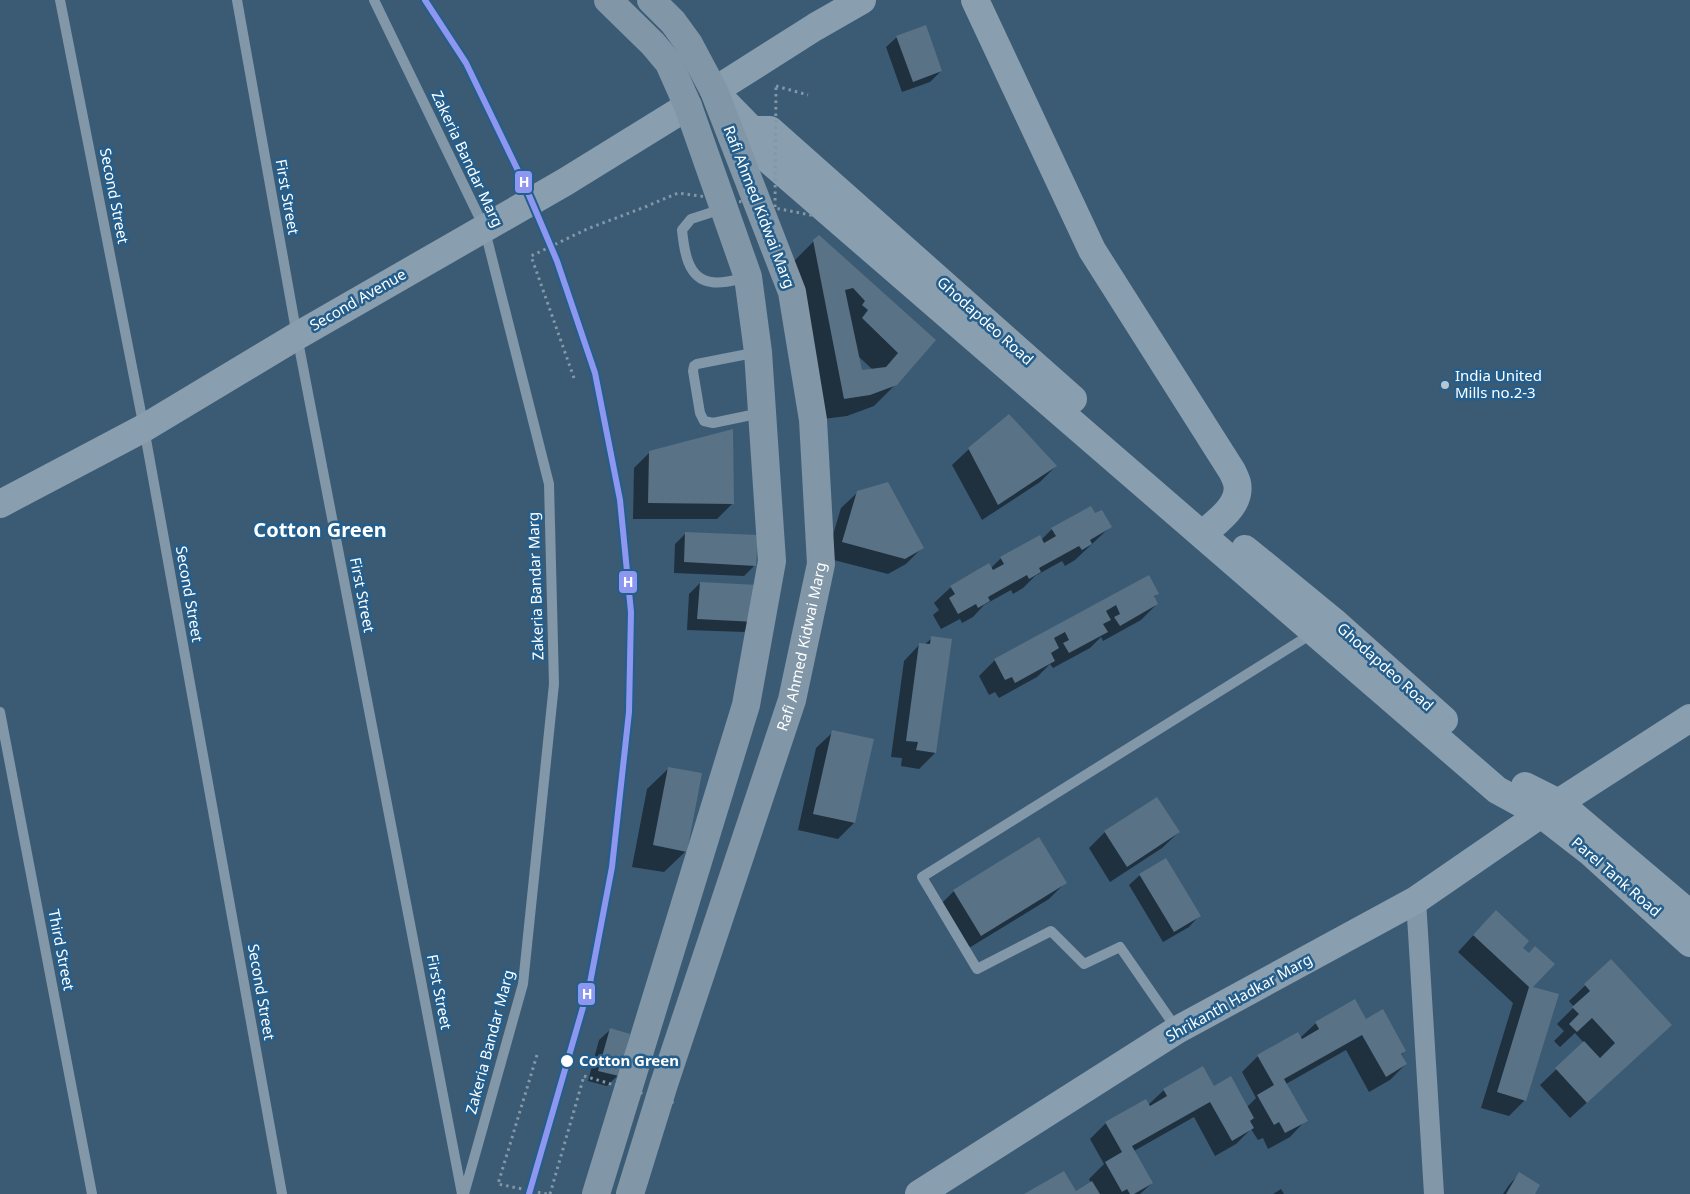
<svg xmlns="http://www.w3.org/2000/svg" width="1690" height="1194" font-family="'Noto Sans',sans-serif">
<rect width="100%" height="100%" fill="#3b5b74"/>
<path fill="#0007" fill-rule="evenodd" d="M897 37 941 71 930 82 902 92 886 47Z
M814 241 934 340 896 384 874 406 847 416 823 419 792 263ZM857 355 873 370 861 372Z
M969 449 1056 466 1040 482 982 520 952 465Z
M650 452 733 503 717 519H633L634 468Z
M858 492 922 548 906 564 888 574 826 558 841 508Z
M1095 515 1110 527 1075 560 1065 566 1062 561 1035 576 1023 588 1013 594 1011 590 984 605 973 617 962 623 960 619 941 629 933 615 939 610 934 603 951 587 990 569 1001 558 1041 540 1052 529Z
M686 533 755 565 744 576 674 573 675 544Z
M1148 577 1157 594 1153 598 1157 604 1141 620 1103 641 1101 637 1090 648 1053 668 1050 664 1037 677 999 698 995 692 989 695 979 676 995 660Z
M700 583 755 622 744 632 687 630 689 594Z
M932 638 935 753 919 769 901 766 902 758 891 757 904 661 920 644 924 645Z
M833 732 854 823 838 839 798 830 816 748Z
M669 768 686 851 664 872 632 867 647 789Z
M1105 832H1179L1162 848 1110 882 1089 848Z
M1140 875 1199 916 1189 927 1163 942 1129 885Z
M1065 883 1049 899 964 951 938 907 954 891Z
M1480 928 1521 948 1531 987 1525 1100 1509 1116 1481 1108 1513 1003 1458 952Z
M1611 961 1654 1041 1570 1118 1540 1085 1584 1043 1575 1033 1560 1047 1554 1041 1564 1031 1557 1024 1574 1007 1569 1001Z
M1366 1021 1405 1051 1401 1055 1406 1064 1390 1080 1369 1092 1346 1050 1286 1084 1306 1120 1290 1137 1268 1149 1263 1138 1258 1140 1251 1129 1236 1144 1215 1156 1194 1117 1134 1151 1152 1183 1140 1194H1027L1075 1193 1091 1183 1089 1179 1104 1164 1090 1139 1106 1123 1148 1105 1164 1090 1214 1088 1247 1107 1256 1098 1242 1072 1258 1056 1300 1038 1316 1023Z
M610 1030 629 1035 617 1076 607 1086 588 1081 599 1040Z
M1519 1174 1533 1194H1503L1509 1185Z
M1281 1189 1284 1194H1273Z"/>
<path fill="#597286" fill-rule="evenodd" d="M926 25 942 71 913 82 896 36Z
M819 235 936 340 897 385 870 395 844 399 813 240ZM853 288 865 301 862 305 868 310 862 318 898 353 886 367 862 370 845 290Z
M1009 414 1057 466 998 505 968 448Z
M733 429 734 504 648 503 649 451Z
M888 482 924 548 905 559 842 542 857 491Z
M1091 506 1095 513 1102 510 1112 527 1090 540 1092 544 1082 550 1079 546 1039 568 1041 572 1029 579 1027 575 988 597 990 601 978 608 976 604 958 614 949 598 955 594 950 586 989 563 993 570 1004 564 1000 557 1040 535 1044 543 1056 536 1051 528Z
M685 532 758 535 756 566 684 562Z
M1149 575 1159 594 1154 596 1158 604 1120 626 1114 617 1120 614 1116 605 1106 611 1111 620 1103 624 1108 632 1069 653 1063 643 1069 640 1065 632 1054 638 1059 648 1051 653 1055 661 1015 683 1012 677 1005 680 994 659Z
M700 582 758 585 756 622 697 619Z
M931 636 952 639 936 753 916 750 918 742 906 741 919 643 930 644Z
M832 730 874 739 855 823 813 814Z
M668 767 702 773 687 852 653 845Z
M1157 797 1180 832 1127 867 1104 831Z
M1039 837 1067 883 981 936 953 890Z
M1166 858 1201 916 1174 932 1139 874Z
M1496 910 1529 941 1523 948 1529 953 1535 946 1555 964 1533 987 1559 994 1526 1101 1497 1092 1529 987 1473 935Z
M1611 959 1672 1025 1587 1103 1555 1068 1584 1041 1600 1058 1615 1043 1592 1018 1577 1032 1569 1024 1579 1014 1572 1007 1590 991 1584 984Z
M1355 999 1366 1019 1383 1009 1406 1051 1401 1054 1407 1064 1386 1077 1362 1035 1284 1079 1308 1121 1285 1133 1279 1122 1274 1125 1257 1095 1274 1085 1257 1055 1298 1032 1302 1039 1319 1029 1315 1022Z
M610 1028 630 1034 619 1076 598 1071Z
M1203 1066 1214 1086 1231 1076 1254 1118 1250 1121 1254 1128 1232 1141 1210 1102 1132 1146 1153 1183 1134 1194H1130L1127 1189 1122 1192 1105 1162 1122 1152 1105 1122 1146 1099 1150 1106 1167 1096 1163 1089Z
M1064 1171 1076 1191 1092 1181 1100 1194H1024Z
M1519 1172 1540 1185 1535 1194H1506Z"/>
<g fill="none" stroke-linecap="round" stroke-linejoin="round">
<path stroke="#8297a8" stroke-width="3" stroke-dasharray="2.5 4" stroke-linecap="butt" d="M776 86 808 95
M574 378 531 256 587 229 645 207
M537 1055 498 1184 547 1194
M550 1194 584 1076"/>
<path stroke="#8297a8" stroke-width="10" d="M60 0 144 428 282 1194
M237 0 297 336 462 1194
M374 0 484 227 549 484 554 684 523 984 464 1194
M722 209 691 219 682 230C684 249 687 279 711 282 723 284 735 280 747 277
M758 352 697 364 694 366 693 371 700 413 704 421 713 423 761 413
M0 712 92 1194
M1176 1028 1120 947 1084 964 1051 931 977 969 922 877 1313 633"/>
<path stroke="#8297a8" stroke-width="20" d="M1416 900 1434 1194"/>
<path stroke="#899eae" stroke-width="28" d="M862 0 815 27 714 91 752 130 757 150 1497 790 1541 814 1590 852 1690 943
M975 0 1092 250 1232 471C1234 475 1236 479 1237 483 1242 505 1216 522 1202 535
M752 130H770L1073 399
M0 504 144 428 297 336 565 182 688 106
M1245 549 1333 621 1444 720
M1525 786 1559 803 1690 914
M919 1194 1177 1030 1416 900 1541 814 1690 718"/>
<g stroke="#8196a7" stroke-width="28">
<path d="M596 1194 746 705 772 561 758 352 748 277 688 106 669 63 653 44 608 0"/>
<path id="s1" d="M630 1194 664 1084 792 700 821 564 813 420 792 292 714 91 689 44 673 22 651 0"/>
</g>
<path stroke="#8297a8" stroke-width="3" stroke-dasharray="2.5 4" stroke-linecap="butt" d="M645 207 678 193 743 202 816 216
M775 207 776 86
M584 1076 675 1103"/>
<g stroke="#235e8c" stroke-width="10">
<path id="rail-1" d="M425 0 466 63 523 181 557 261 595 373 620 500 631 612 629 712 612 867 590 983 529 1194"/>
</g>
<use href="#rail-1" stroke="#8e97f0" stroke-width="6"/>
</g>
<circle fill="#bac6ce" stroke="#235e8c" stroke-width="2" cx="1445" cy="385" r="5"/>
<circle fill="#fff" stroke="#235e8c" stroke-width="2" cx="567" cy="1061" r="7"/>
<g text-anchor="middle" stroke-width="5" stroke-linejoin="round" paint-order="stroke">
<g font-size="15" fill="#fff" stroke="#235e8c">
<text transform="translate(467 159) rotate(65)" y="5">Zakeria Bandar Marg</text>
<text transform="translate(114 196) rotate(79)" y="5">Second Street</text>
<text transform="translate(287 197) rotate(80)" y="5">First Street</text>
<text transform="translate(759 207) rotate(69)" y="5">Rafi Ahmed Kidwai Marg</text>
<text transform="translate(358 300) rotate(-30)" y="5">Second Avenue</text>
<text transform="translate(985 321) rotate(42)" y="5">Ghodapdeo Road</text>
<text transform="translate(536 586) rotate(-92)" y="5">Zakeria Bandar Marg</text>
<text transform="translate(189 594) rotate(80)" y="5">Second Street</text>
<text transform="translate(362 595) rotate(79)" y="5">First Street</text>
<text dy="5" stroke="none"><textPath href="#s1" startOffset="574">Rafi Ahmed Kidwai Marg</textPath></text>
<text transform="translate(1385 667) rotate(42)" y="5">Ghodapdeo Road</text>
<text transform="translate(1616 877) rotate(41)" y="5">Parel Tank Road</text>
<text transform="translate(61 950) rotate(79)" y="5">Third Street</text>
<text transform="translate(261 992) rotate(80)" y="5">Second Street</text>
<text transform="translate(439 992) rotate(79)" y="5">First Street</text>
<text transform="translate(1239 998) rotate(-29)" y="5">Shrikanth Hadkar Marg</text>
<text transform="translate(490 1042) rotate(-75)" y="5">Zakeria Bandar Marg</text>
</g>
<g font-size="15" fill="#fff" stroke="#235e8c" text-anchor="start">
<text x="1455" y="381">India United<tspan x="1455" dy="17">Mills no.2-3</tspan></text>
</g>
<g font-size="15" font-weight="bold" fill="#fff" stroke="#235e8c" text-anchor="start">
<text x="579" y="1066">Cotton Green</text>
</g>
<g font-size="20" font-weight="bold" fill="#fff" stroke="#235e8c">
<text x="320" y="537">Cotton Green</text>
</g>
</g>
<g stroke="#235e8c" stroke-width="2">
<rect x="514" y="170" width="19" height="24" rx="5" fill="#8e97f0"/>
<rect x="618" y="570" width="20" height="24" rx="5" fill="#8e97f0"/>
<rect x="577" y="982" width="19" height="24" rx="5" fill="#8e97f0"/>
</g>
<g font-size="14" text-anchor="middle" font-weight="bold" fill="#fff">
<text x="524" y="187">H</text>
<text x="628" y="587">H</text>
<text x="587" y="999">H</text>
</g>
</svg>
